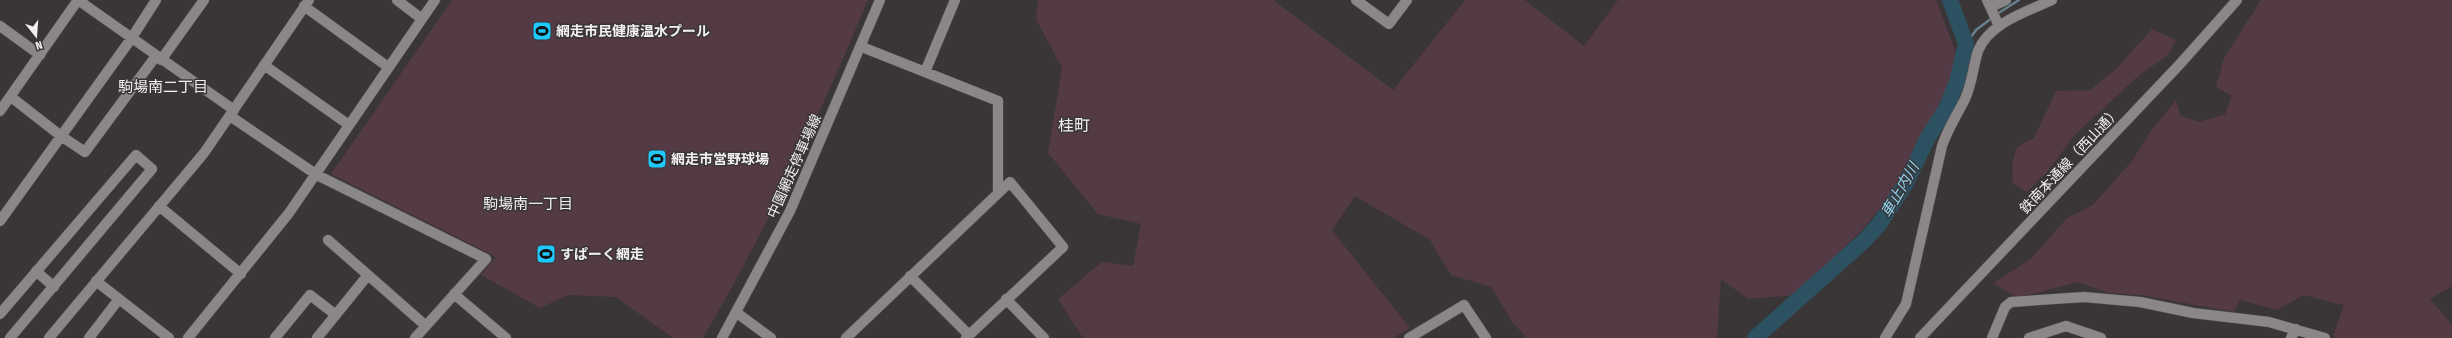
<svg xmlns="http://www.w3.org/2000/svg" width="2452" height="338" font-family="'Fira Sans Condensed','Noto Sans JP',sans-serif">
<rect width="100%" height="100%" fill="#3a3637"/>
<path fill="#533a44" d="M452 0H868C819 117 767 229 703 338H673L616 297 568 295 540 308 481 275 496 257 331 174Z
M1038 0H1273L1393 90 1465 0H1525L1584 46 1618 0H1936L1956 53 1954 79 1946 100 1922 136 1891 195 1862 230 1795 295 1748 299 1721 279 1717 338H1527L1513 323 1491 287 1451 275 1430 240 1355 196 1332 230 1410 328 1393 338H1083L1058 299 1102 262 1133 266 1141 224 1098 214 1048 153 1062 68 1036 19Z
M2261 0H2452V286L2430 299 2452 325V338H2336L2333 336 2344 305 2303 295 2278 310 2240 300 2234 312 2141 295 2109 293 2078 282 2018 298 1993 283 2031 259 2067 218 2093 205 2132 161 2150 132 2176 100 2181 116 2199 122 2225 114 2232 96 2216 87 2224 58Z
M2152 29 2176 40 2169 54 2137 77 2074 136 2048 171 2027 192 2013 183 2012 165 2017 147 2034 138 2056 91 2090 90 2115 70Z"/>
<g fill="none" stroke-linecap="round" stroke-linejoin="round">
<path stroke="#67808b" stroke-width="2.5" d="M1997 14 2019 0
M1966 44 1976 30 1992 18"/>
<path stroke="#2c5160" stroke-width="16" d="M1755 338 1865 240 1880 223 1906 183 1927 139 1946 109 1957 82 1966 44 1950 0"/>
<g stroke="#575455" stroke-width="11">
<path id="street" d="M78 0 234 110
M397 0 422 19
M1356 0 1389 24 1407 0
M1987 0 1999 26
M304 6 388 67
M1991 7 2006 0
M0 26 40 55
M862 47 998 101V191
M161 60 204 0
M264 65 349 125
M925 72 955 0
M11 97 61 136 85 152 156 56
M230 116 317 175 486 259 415 338
M159 206 241 274
M0 221 131 39 156 0
M328 240 368 275
M36 271 54 287
M910 276 969 335
M96 281 169 338
M454 294 506 338
M1006 299 1044 338
M0 314 136 155 152 169 10 338
M49 338 204 153 309 0
M89 338 119 299
M188 338 289 213 435 0
M275 338 310 295 336 315
M317 338 368 275 426 326
M846 338 1010 182 1063 247 966 338
M1409 338 1464 305 1486 338
M1885 338 1906 304 1942 146C1948 128 1957 115 1965 99 1972 84 1973 67 1978 51 1989 23 2026 12 2052 0
M1992 338 2005 307 2011 302 2084 297 2140 302 2193 313 2269 322 2325 338
M2029 338 2066 326 2101 338
M2291 338 2296 329"/>
</g>
<g stroke="#575455" stroke-width="11">
<path id="secondary" d="M0 111 78 0
M737 313 771 338
M722 338 790 211 880 0
M1920 338 2180 64 2237 0"/>
</g>
<use href="#street" stroke="#8b8688" stroke-width="10"/>
<use href="#secondary" stroke="#8b8688" stroke-width="10"/>
</g>
<defs>
<g id="stadium-square" transform="scale(1)"><rect x="-9" y="-9" width="18" height="18" rx="4" fill="#1fc9fd" stroke="#3a3637"/><path d="M0-5a6.5 5 0 1 0 0 10a6.5 5 0 1 0 0-10ZM-3.5-1.8h7v3.6h-7Z" fill="#111"/></g>
</defs>
<g fill-rule="evenodd">
<use href="#stadium-square" x="542" y="31"/>
<use href="#stadium-square" x="657" y="159"/>
<use href="#stadium-square" x="546" y="254"/>
</g>
<g text-anchor="middle" stroke-width="3" stroke-linejoin="round" paint-order="stroke">
<g font-size="14" font-weight="bold" fill="#f2eff0" stroke="#3a3637" text-anchor="start">
<text x="556" y="36">網走市民健康温水プール</text>
<text x="671" y="164">網走市営野球場</text>
<text x="560" y="259">すぱーく網走</text>
</g>
<g font-size="14" fill="#f2eff0" stroke="#3a3637">
<text transform="translate(2070 160) rotate(-47)" y="5">鉄南本通線（西山通）</text>
<text transform="translate(794 166) rotate(-66)" y="5">中園網走停車場線</text>
</g>
<g font-size="15" fill="#f2eff0" stroke="#3a3637">
<text x="163" y="92">駒場南二丁目</text>
<text x="528" y="209">駒場南一丁目</text>
</g>
<g font-size="15" font-style="italic" fill="#8fd3ef" stroke="#3a3637">
<text transform="translate(1900 190) rotate(-60)" y="5">車止内川</text>
</g>
<g font-size="16" fill="#f2eff0" stroke="#3a3637">
<text x="1074" y="131">桂町</text>
</g>
</g>
<g transform="translate(36 36) rotate(163)" stroke="#3a3637" stroke-width="3" paint-order="stroke">
<path d="M0-3L7 15L0 10L-7 15Z" fill="#f2eff0"/>
<text y="-6" font-size="11" font-weight="bold" text-anchor="middle" fill="#f2eff0">N</text>
</g>
</svg>
